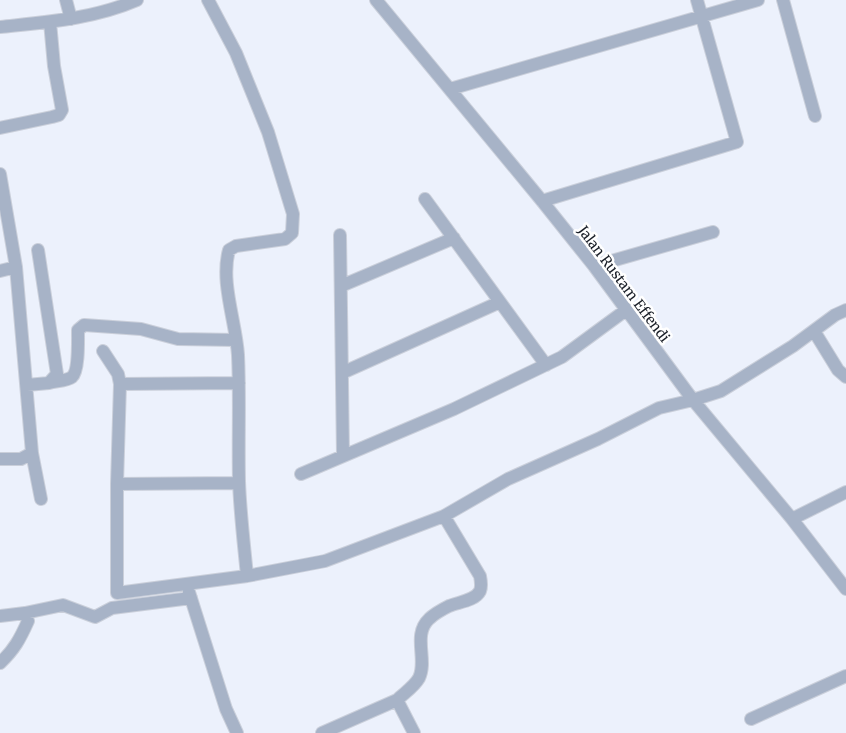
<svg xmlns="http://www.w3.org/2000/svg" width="846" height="733" font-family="Merriweather,serif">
<rect width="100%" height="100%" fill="#ecf1fc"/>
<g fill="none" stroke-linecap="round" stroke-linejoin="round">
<g stroke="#cacfda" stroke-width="14">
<path id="minor" d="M66 0 71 19
M208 0 236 53 268 132 293 214 292 233 285 239 236 246 229 250C220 282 236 322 238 355 240 397 238 439 239 481 240 512 244 544 247 576
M376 0 542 201 594 266 693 400 792 519 846 589
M783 0 815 116
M0 27C47 22 93 19 137 0
M450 89 758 0
M0 128 52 117 59 115 62 110 54 66 50 22
M0 174 16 267 32 453 41 499
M425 199 546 365
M542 201 737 142 697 0
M340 235 343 456
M594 266 713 232
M0 271 16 267
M341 286 454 238
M814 331 838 370 846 377
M103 351 118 374 120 384
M342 373 500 302
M49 383C56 381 67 381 72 377 79 371 78 340 78 330L84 325 141 329 178 339 236 340
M239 383 120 384 117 484V593L247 576 325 561 444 516 508 479 598 439 659 408 693 400 721 391 793 346 835 315 846 310
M27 385 49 383 57 374 38 250
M0 459H21L32 453
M301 474 454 409 562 357 626 310
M117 484 239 483
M792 519 846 492
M189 592 226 709 237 733
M0 616 25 613 63 605 95 617 112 608 191 598
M0 663C14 650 20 639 28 621L25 613
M751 719 846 676
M322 733 397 700
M414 733 397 700C404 693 414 687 419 678 428 660 412 635 429 619 434 614 443 609 449 606 458 602 475 601 480 591 482 586 481 581 480 576L444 516"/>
</g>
<use href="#minor" stroke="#a7b3c7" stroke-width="12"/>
</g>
<g text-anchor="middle" stroke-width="5" stroke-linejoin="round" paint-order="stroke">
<g font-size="14" fill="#191e27" stroke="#fff">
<text transform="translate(624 284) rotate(53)" y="5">Jalan Rustam Effendi</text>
</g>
</g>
</svg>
